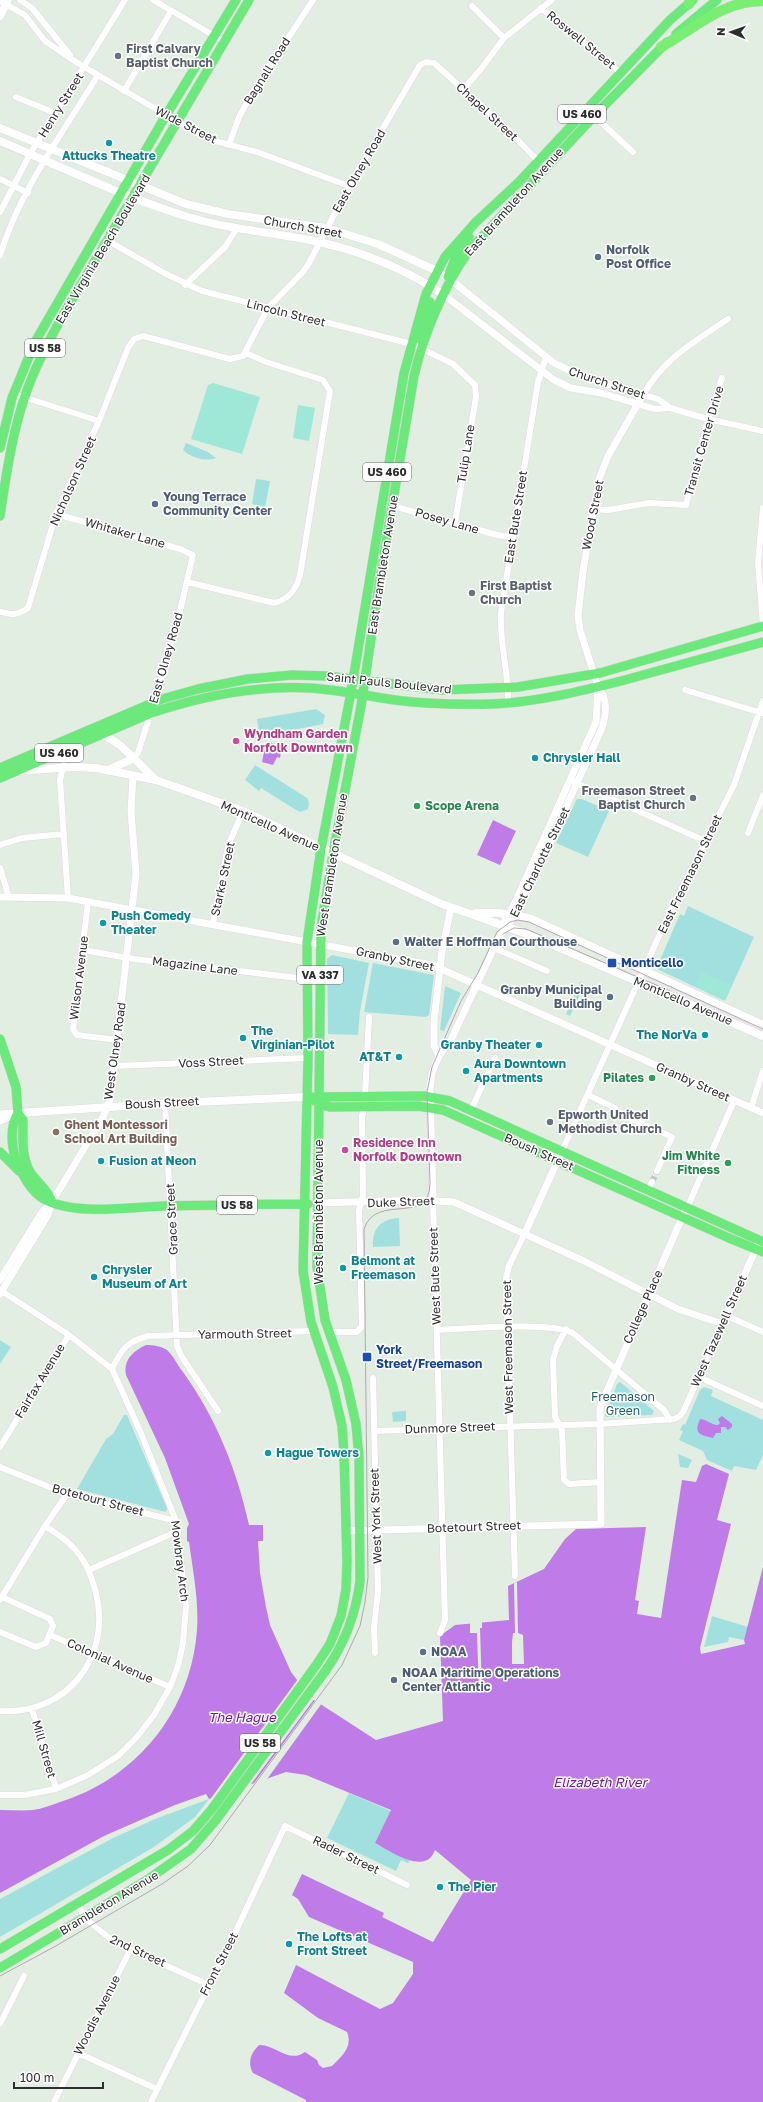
<svg xmlns="http://www.w3.org/2000/svg" width="763" height="2102" font-family="'Golos Text',sans-serif">
<rect width="100%" height="100%" fill="#e2eee1"/>
<path fill="#a2e0e0" d="M186 443 208 452 216 458C206 462 191 458 183 450Z
M256 479 270 481 265 507 252 504Z
M316 709 325 715 323 724 260 737 257 719Z
M255 765 307 798 309 803 308 809 300 812 296 810 261 788 259 791 245 780Z
M577 799H582L609 811 588 857 556 843Z
M688 906 754 937 725 1001 657 969V967L680 914 684 916Z
M332 955 369 963 360 1011 358 1035 328 1034 327 959Z
M373 963 434 975 429 1015 426 1017 364 1012Z
M580 982 585 984 570 1016 566 1014Z
M445 986 461 993 444 1031 440 1030Z
M399 1218 400 1246 373 1247C372 1229 380 1219 399 1218Z
M0 1340 11 1347 0 1364Z
M620 1382 654 1411 652 1415 606 1417 605 1415 617 1384Z
M704 1387 713 1390 711 1396 763 1420V1455L756 1470 734 1466 732 1471 707 1460 703 1451 679 1440 683 1431 680 1430 683 1424 685 1425 700 1390Z
M406 1411V1421L393 1422 392 1412Z
M124 1415H127L167 1508 166 1512 77 1489 106 1439 113 1434Z
M678 1454 692 1460 688 1468 680 1467Z
M712 1616 748 1627 744 1640 729 1637 728 1642 704 1647Z
M349 1793 391 1811 375 1843 410 1860 408 1863 401 1860 396 1871 327 1838Z
M209 1799 195 1817 154 1847 0 1937V1899L113 1838 155 1819Z"/>
<path fill="#9fe7d7" d="M213 383 260 397 242 454 191 439 208 385Z
M298 405 315 408 309 441 293 438Z
M701 972 732 985 725 1000 695 986Z"/>
<path fill="#bf7ce8" d="M266 742 276 744 278 751 281 752 280 758 277 757 273 765 262 762Z
M493 820 516 831 500 865 477 855Z
M146 1345C153 1345 161 1346 167 1350 173 1355 178 1366 183 1372 216 1418 237 1470 249 1525H263V1541H258L260 1573 266 1607 270 1625 291 1672 311 1698 376 1740 443 1721 440 1636 455 1625 509 1620 508 1586 544 1569 565 1539 576 1529 646 1527 635 1600 639 1601 637 1614 661 1618 682 1480 696 1482 702 1466 706 1464 729 1474 717 1520 731 1524 700 1648 701 1654 745 1644 744 1640 763 1567V2102H306V2100L253 2073C247 2062 251 2053 259 2045 275 2044 289 2064 305 2052L317 2060 319 2065 323 2068 332 2066C342 2056 353 2047 347 2032L318 2018 284 1993 296 1965 380 2009 393 2003 413 1974V1962L309 1917 298 1899 292 1895 302 1874 384 1913 382 1917 433 1942 471 1880 435 1850C434 1852 432 1857 430 1858 417 1870 388 1850 375 1843L391 1810 306 1775 286 1772 209 1799 206 1794 175 1805 104 1836 0 1893V1810C11 1810 23 1811 33 1810 42 1809 51 1805 60 1802 137 1778 191 1711 197 1630 199 1601 193 1571 189 1542L187 1541V1528L189 1524 165 1458 126 1375C123 1360 133 1351 146 1345Z
M722 1416 732 1424V1427L728 1430 725 1427H721V1433H716L713 1438C698 1435 694 1433 700 1419 707 1419 710 1425 718 1425L720 1423 718 1419Z"/>
<path fill="#e2eee1" d="M517 1582 518 1633 523 1635 524 1664H512V1642L513 1633H515L514 1583Z
M482 1622V1628H480L482 1692H479L477 1633H470V1623Z
M298 1679 315 1698 249 1787 209 1801Z
M316 1699 322 1703 265 1782 252 1786Z"/>
<g fill="none" stroke-linecap="round" stroke-linejoin="round">
<path stroke="#bec8bd" stroke-width="6" stroke-dasharray="6 3" stroke-linecap="butt" d="M652 1182 657 1171"/>
<g stroke="#e5d7e2" stroke-width="7">
<path id="minor" d="M20 0 32 8 70 55
M153 0 225 42
M0 1 25 15 45 41 76 62 195 132 212 140 257 152 349 186
M472 6 504 38
M541 8 621 73
M463 90 481 69 504 38 552 0
M124 91 171 11
M16 97 55 113
M592 114 633 152
M229 145 239 117 251 95 313 0
M0 179 28 193
M0 212 30 154 125 0
M98 235 166 274 202 291 412 344 453 364 475 385 476 397 455 523
M0 256C18 193 64 131 98 75
M185 285 225 247 237 228
M728 319C695 341 663 359 643 395L658 399 670 408 708 419 763 431
M14 394 99 421
M638 404 655 409 670 408
M382 503 497 535 513 537
M763 508 758 563 763 625
M592 509 608 510 649 503 686 505 708 419 722 378
M56 514 180 549 193 555 180 611 154 703
M187 582 274 603C289 599 296 590 300 575L330 391 323 380 266 362 246 353
M0 612C12 615 18 615 28 608L56 514 99 421 128 348 134 339 143 336 230 359 243 356 268 308 303 272 309 263 349 186 420 65 426 62 434 63 505 127 545 168
M685 690 762 713
M508 703C509 672 499 643 501 612L538 382 546 357
M67 749 60 780 68 898
M132 759 138 753 151 712
M574 782 705 841
M748 833 763 795
M0 845 22 838 64 834
M0 868 9 897
M88 902 73 1029 77 1035 118 1040
M213 924 228 846 243 811
M494 948 547 971
M83 950 134 959 307 979
M114 1066 308 1058
M588 1095 615 1108 625 1116 672 1137 657 1171
M365 1096 369 1017
M165 1103 177 1346 182 1357 218 1411
M751 1108 763 1071
M471 1110 495 1058
M562 1151 668 916 734 785 763 701
M648 1190 652 1182
M433 1200 445 1620 440 1633
M687 1208 734 1101
M0 1290 69 1335 112 1369 141 1433 176 1521 186 1606 183 1643 178 1666 170 1687 154 1715 137 1737 118 1756 88 1775 56 1789 24 1795H0
M727 1316 763 1332
M566 1329 557 1346 553 1360 555 1417 562 1429 564 1480 569 1484 601 1482
M437 1330C467 1329 549 1321 573 1333L664 1410 670 1420
M329 1332H357L362 1326 359 1211 363 1195 362 1115 364 1110 368 1107
M112 1369C121 1350 127 1341 148 1336L314 1331
M699 1377 763 1406
M373 1378 378 1591 374 1628 375 1653
M374 1431 599 1424 674 1419 680 1416 683 1412 723 1324
M0 1447 69 1335
M0 1467 67 1494 176 1521
M89 1570 178 1531
M515 1576 506 1278 509 1266 524 1235
M0 1600 45 1526 67 1494
M0 1632 36 1647 46 1643 53 1626 50 1619 2 1597
M50 1635 170 1687
M32 1709 56 1789
M0 1711C67 1715 112 1657 96 1593 93 1582 90 1570 83 1560 73 1544 60 1536 45 1526
M77 1904 86 1919 114 1942 209 1985
M0 2024 24 1976
M78 2053 157 2089
M54 2102 130 1950
M151 2102 235 1933 285 1826 407 1885"/>
</g>
<g stroke="#e5d7e2" stroke-width="8">
<path id="tertiary" d="M451 280 554 363 577 374 643 395 608 456 599 479 583 571 578 616 580 630 598 687 596 722 513 907 502 925
M444 295 554 380 571 388 601 393 638 404
M0 897 68 898 432 965 763 1113
M439 1056 434 1046V1021L442 951 451 908
M0 1114 16 1113
M0 1121 18 1113
M433 1200 430 1088 432 1073 439 1056 451 1040 499 937 520 908 602 728C606 715 608 698 598 687
M317 1203 420 1200 454 1202 582 1260 678 1309 723 1324 758 1244
M524 1235 562 1151
M0 1280 42 1212 51 1203
M0 1294 48 1215 52 1202 104 1115 110 1100 136 874 131 811 133 776
M346 1531 601 1524 600 1407 684 1213"/>
</g>
<g stroke="#e5d7e2" stroke-width="9">
<path id="secondary" d="M0 16 8 0
M0 128 186 204 228 214 326 228 378 244 437 271 451 280
M0 141C61 167 122 196 185 216 229 230 275 232 319 242 363 252 407 270 444 295
M97 733C119 738 139 765 156 780
M108 770 132 759
M17 771 73 767 96 768 156 780 193 793 243 811 442 904 530 935 763 1036
M476 913H499L529 918 763 1025
M18 1113 172 1103 306 1097"/>
</g>
<g stroke="#d1d1d1" stroke-width="10">
<path id="primary" d="M676 34 717 0
M448 277 457 254 469 237
M422 342V330L430 302
M0 448 12 398 35 342 162 122 236 0
M0 516C6 476 12 434 25 396 35 366 50 338 66 310L249 0
M0 768 162 699 198 689 248 679 292 675 327 676 443 690 518 687 600 673 763 626
M0 778 151 713C202 696 256 685 311 688 339 690 367 696 395 700 427 704 459 705 492 704 536 702 578 692 621 681 668 668 716 655 763 642
M0 1039 16 1087 18 1113
M314 1097 424 1096 450 1101 763 1242
M315 1101 330 1107 418 1106 443 1110 729 1238 763 1252
M18 1113C10 1126 11 1145 16 1160 21 1173 31 1192 44 1199 75 1216 129 1207 164 1206 212 1205 260 1204 308 1204
M18 1113 23 1120C23 1137 21 1156 30 1172 37 1183 48 1189 52 1202
M0 1152 19 1171
M0 1949 168 1850 193 1831 212 1809 317 1664 330 1644 341 1616 346 1589 347 1561 344 1454 342 1426 333 1387 311 1322 303 1271 308 1058 307 942 321 849 351 692 404 373 426 294 445 257 475 223 519 182 670 20 693 0
M0 1968 147 1880 191 1849 216 1820 326 1670C345 1643 356 1613 360 1581L359 1457 356 1424 346 1380 325 1320 317 1267 321 927 333 854 361 706 380 578 414 376C423 336 445 283 469 251L594 116 667 42"/>
</g>
<g stroke="#d1d1d1" stroke-width="11">
<path id="trunk" d="M689 4 690 0
M661 47C694 29 723 0 763 1"/>
</g>
<use href="#minor" stroke="#fff" stroke-width="6"/>
<use href="#tertiary" stroke="#fff" stroke-width="7"/>
<use href="#secondary" stroke="#fff" stroke-width="8"/>
<use href="#primary" stroke="#6be97b" stroke-width="9"/>
<use href="#trunk" stroke="#78ef70" stroke-width="10"/>
<path stroke="#b6a4b3" stroke-width="1" d="M503 934 514 928 526 929 670 991
M0 1976 54 1947 162 1884 188 1866 210 1845 342 1665 360 1626 365 1602 368 1577 364 1229C376 1192 430 1227 430 1183L427 1092 432 1067 461 1001 478 973 497 932 510 922 518 920 529 922 763 1029"/>
</g>
<g fill="#6b7280" stroke="#fff" stroke-width="1.5">
<circle cx="118" cy="56" r="4"/>
<circle cx="472" cy="593" r="4"/>
<circle cx="693" cy="798" r="4"/>
<circle cx="550" cy="1122" r="4"/>
</g>
<g fill="#0f9aa8" stroke="#fff" stroke-width="1.5">
<circle cx="109" cy="143" r="4"/>
<circle cx="535" cy="758" r="4"/>
<circle cx="103" cy="923" r="4"/>
<circle cx="705" cy="1035" r="4"/>
<circle cx="243" cy="1038" r="4"/>
<circle cx="539" cy="1045" r="4"/>
<circle cx="399" cy="1057" r="4"/>
<circle cx="466" cy="1071" r="4"/>
<circle cx="101" cy="1161" r="4"/>
<circle cx="343" cy="1268" r="4"/>
<circle cx="94" cy="1277" r="4"/>
<circle cx="268" cy="1453" r="4"/>
<circle cx="440" cy="1887" r="4"/>
<circle cx="289" cy="1944" r="4"/>
</g>
<g fill="#5c6f8a" stroke="#fff" stroke-width="1.5">
<circle cx="598" cy="257" r="4"/>
<circle cx="155" cy="504" r="4"/>
<circle cx="396" cy="942" r="4"/>
<circle cx="610" cy="997" r="4"/>
<circle cx="423" cy="1652" r="4"/>
<circle cx="394" cy="1680" r="4"/>
</g>
<g fill="#d1479c" stroke="#fff" stroke-width="1.5">
<circle cx="236" cy="741" r="4"/>
<circle cx="345" cy="1150" r="4"/>
</g>
<g fill="#2e9e5b" stroke="#fff" stroke-width="1.5">
<circle cx="417" cy="806" r="4"/>
<circle cx="652" cy="1078" r="4"/>
<circle cx="728" cy="1163" r="4"/>
</g>
<g fill="#1a4fb4" stroke="#fff" stroke-width="1.5">
<rect x="607" y="958" width="10" height="10" rx="2"/>
<rect x="362" y="1352" width="10" height="10" rx="2"/>
</g>
<circle fill="#8d6e63" stroke="#fff" stroke-width="1.5" cx="56" cy="1132" r="4"/>
<g text-anchor="middle" stroke-width="3" stroke-linejoin="round" paint-order="stroke">
<g fill="#fff" stroke="#6d6d6d" stroke-width="1">
<rect x="558" y="105" width="48" height="18" rx="3"/>
<rect x="25" y="339" width="40" height="18" rx="3"/>
<rect x="363" y="463" width="48" height="18" rx="3"/>
<rect x="35" y="744" width="48" height="18" rx="3"/>
<rect x="297" y="966" width="46" height="18" rx="3"/>
<rect x="217" y="1196" width="40" height="18" rx="3"/>
<rect x="240" y="1734" width="40" height="18" rx="3"/>
</g>
<g font-size="11" font-weight="bold" fill="#2e2e2e">
<text x="582" y="118">US 460</text>
<text x="45" y="352">US 58</text>
<text x="387" y="476">US 460</text>
<text x="59" y="757">US 460</text>
<text x="320" y="979">VA 337</text>
<text x="237" y="1209">US 58</text>
<text x="260" y="1747">US 58</text>
</g>
<g font-size="12" fill="#2e2e2e" stroke="#fff">
<text transform="translate(581 40) rotate(39)" y="4">Roswell Street</text>
<text transform="translate(267 71) rotate(-58)" y="4">Bagnall Road</text>
<text transform="translate(61 105) rotate(-58)" y="4">Henry Street</text>
<text transform="translate(487 112) rotate(43)" y="4">Chapel Street</text>
<text transform="translate(186 125) rotate(27)" y="4">Wide Street</text>
<text transform="translate(359 171) rotate(-60)" y="4">East Olney Road</text>
<text transform="translate(514 202) rotate(-48)" y="4">East Brambleton Avenue</text>
<text transform="translate(303 227) rotate(10)" y="4">Church Street</text>
<text transform="translate(103 249) rotate(-59)" y="4">East Virginia Beach Boulevard</text>
<text transform="translate(286 313) rotate(14)" y="4">Lincoln Street</text>
<text transform="translate(607 383) rotate(18)" y="4">Church Street</text>
<text transform="translate(704 441) rotate(-74)" y="4">Transit Center Drive</text>
<text transform="translate(466 454) rotate(-81)" y="4">Tulip Lane</text>
<text transform="translate(73 481) rotate(-66)" y="4">Nicholson Street</text>
<text transform="translate(593 515) rotate(-79)" y="4">Wood Street</text>
<text transform="translate(516 517) rotate(-81)" y="4">East Bute Street</text>
<text transform="translate(447 521) rotate(16)" y="4">Posey Lane</text>
<text transform="translate(125 533) rotate(16)" y="4">Whitaker Lane</text>
<text transform="translate(383 565) rotate(-81)" y="4">East Brambleton Avenue</text>
<text transform="translate(166 658) rotate(-74)" y="4">East Olney Road</text>
<text transform="translate(389 683) rotate(6)" y="4">Saint Pauls Boulevard</text>
<text transform="translate(270 826) rotate(24)" y="4">Monticello Avenue</text>
<text transform="translate(540 862) rotate(-64)" y="4">East Charlotte Street</text>
<text transform="translate(332 865) rotate(-81)" y="4">West Brambleton Avenue</text>
<text transform="translate(690 874) rotate(-64)" y="4">East Freemason Street</text>
<text transform="translate(223 879) rotate(-78)" y="4">Starke Street</text>
<text transform="translate(395 959) rotate(12)" y="4">Granby Street</text>
<text transform="translate(195 966) rotate(7)" y="4">Magazine Lane</text>
<text transform="translate(79 978) rotate(-83)" y="4">Wilson Avenue</text>
<text transform="translate(683 1001) rotate(23)" y="4">Monticello Avenue</text>
<text transform="translate(115 1051) rotate(-82)" y="4">West Olney Road</text>
<text transform="translate(211 1062) rotate(-3)" y="4">Voss Street</text>
<text transform="translate(693 1082) rotate(24)" y="4">Granby Street</text>
<text transform="translate(162 1103) rotate(-3)" y="4">Boush Street</text>
<text transform="translate(539 1152) rotate(24)" y="4">Boush Street</text>
<text transform="translate(401 1202) rotate(-2)" y="4">Duke Street</text>
<text transform="translate(319 1212) rotate(-90)" y="4">West Brambleton Avenue</text>
<text transform="translate(172 1219) rotate(-93)" y="4">Grace Street</text>
<text transform="translate(435 1276) rotate(-92)" y="4">West Bute Street</text>
<text transform="translate(643 1307) rotate(-66)" y="4">College Place</text>
<text transform="translate(719 1331) rotate(-66)" y="4">West Tazewell Street</text>
<text transform="translate(245 1334) rotate(-1)" y="4">Yarmouth Street</text>
<text transform="translate(508 1347) rotate(-91)" y="4">West Freemason Street</text>
<text transform="translate(40 1381) rotate(-59)" y="4">Fairfax Avenue</text>
<text transform="translate(450 1428) rotate(-2)" y="4">Dunmore Street</text>
<text transform="translate(98 1500) rotate(15)" y="4">Botetourt Street</text>
<text transform="translate(376 1516) rotate(-92)" y="4">West York Street</text>
<text transform="translate(474 1527) rotate(-2)" y="4">Botetourt Street</text>
<text transform="translate(180 1561) rotate(83)" y="4">Mowbray Arch</text>
<text transform="translate(110 1661) rotate(24)" y="4">Colonial Avenue</text>
<text transform="translate(44 1749) rotate(74)" y="4">Mill Street</text>
<text transform="translate(346 1855) rotate(26)" y="4">Rader Street</text>
<text transform="translate(109 1903) rotate(-31)" y="4">Brambleton Avenue</text>
<text transform="translate(138 1951) rotate(25)" y="4">2nd Street</text>
<text transform="translate(219 1964) rotate(-63)" y="4">Front Street</text>
<text transform="translate(97 2015) rotate(-63)" y="4">Woodis Avenue</text>
</g>
<g font-size="12" font-weight="bold" fill="#5b616d" stroke="#fff" text-anchor="start">
<text x="126" y="53">First Calvary<tspan x="126" dy="14">Baptist Church</tspan></text>
<text x="480" y="590">First Baptist<tspan x="480" dy="14">Church</tspan></text>
<text x="685" y="795" text-anchor="end">Freemason Street<tspan x="685" dy="14">Baptist Church</tspan></text>
<text x="558" y="1119">Epworth United<tspan x="558" dy="14">Methodist Church</tspan></text>
</g>
<g font-size="12" font-weight="bold" fill="#0d838f" stroke="#fff" text-anchor="start">
<text x="109" y="160" text-anchor="middle">Attucks Theatre</text>
<text x="543" y="762">Chrysler Hall</text>
<text x="111" y="920">Push Comedy<tspan x="111" dy="14">Theater</tspan></text>
<text x="251" y="1035">The<tspan x="251" dy="14">Virginian-Pilot</tspan></text>
<text x="697" y="1039" text-anchor="end">The NorVa</text>
<text x="531" y="1049" text-anchor="end">Granby Theater</text>
<text x="391" y="1061" text-anchor="end">AT&amp;T</text>
<text x="474" y="1068">Aura Downtown<tspan x="474" dy="14">Apartments</tspan></text>
<text x="109" y="1165">Fusion at Neon</text>
<text x="351" y="1265">Belmont at<tspan x="351" dy="14">Freemason</tspan></text>
<text x="102" y="1274">Chrysler<tspan x="102" dy="14">Museum of Art</tspan></text>
<text x="276" y="1457">Hague Towers</text>
<text x="448" y="1891">The Pier</text>
<text x="297" y="1941">The Lofts at<tspan x="297" dy="14">Front Street</tspan></text>
</g>
<g font-size="12" font-weight="bold" fill="#4e5e75" stroke="#fff" text-anchor="start">
<text x="606" y="254">Norfolk<tspan x="606" dy="14">Post Office</tspan></text>
<text x="163" y="501">Young Terrace<tspan x="163" dy="14">Community Center</tspan></text>
<text x="404" y="946">Walter E Hoffman Courthouse</text>
<text x="602" y="994" text-anchor="end">Granby Municipal<tspan x="602" dy="14">Building</tspan></text>
<text x="431" y="1656">NOAA</text>
<text x="402" y="1677">NOAA Maritime Operations<tspan x="402" dy="14">Center Atlantic</tspan></text>
</g>
<g font-size="12" font-weight="bold" fill="#b23c85" stroke="#fff" text-anchor="start">
<text x="244" y="738">Wyndham Garden<tspan x="244" dy="14">Norfolk Downtown</tspan></text>
<text x="353" y="1147">Residence Inn<tspan x="353" dy="14">Norfolk Downtown</tspan></text>
</g>
<g font-size="12" font-weight="bold" fill="#27864d" stroke="#fff" text-anchor="end">
<text x="425" y="810" text-anchor="start">Scope Arena</text>
<text x="644" y="1082">Pilates</text>
<text x="720" y="1160">Jim White<tspan x="720" dy="14">Fitness</tspan></text>
</g>
<g font-size="12" font-weight="bold" fill="#164399" stroke="#fff" text-anchor="start">
<text x="621" y="967">Monticello</text>
<text x="376" y="1354">York<tspan x="376" dy="14">Street/Freemason</tspan></text>
</g>
<g font-size="12" font-weight="bold" fill="#785e54" stroke="#fff" text-anchor="start">
<text x="64" y="1129">Ghent Montessori<tspan x="64" dy="14">School Art Building</tspan></text>
</g>
<g font-size="12" fill="#205e68" stroke="#fff">
<text x="623" y="1401">Freemason<tspan x="623" dy="14">Green</tspan></text>
</g>
<g font-size="13" font-style="italic" fill="#721699" stroke="#fff">
<text x="242" y="1722">The Hague</text>
<text x="600" y="1787">Elizabeth River</text>
</g>
</g>
<g transform="translate(731 32) rotate(272)" stroke="#ffffff" stroke-width="3" paint-order="stroke">
<path d="M0-3L7 15L0 10L-7 15Z" fill="#2e2e2e"/>
<text y="-6" font-size="11" font-weight="bold" text-anchor="middle" fill="#2e2e2e">N</text>
</g>
<path d="M14 2082v6h89v-6" fill="none" stroke="#2e2e2e" stroke-width="2"/>
<text x="20" y="2082" font-size="12" fill="#2e2e2e" stroke="#ffffff" stroke-width="3" paint-order="stroke">100 m</text>
</svg>
